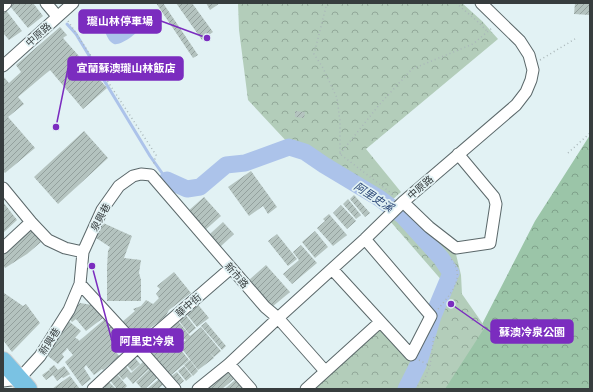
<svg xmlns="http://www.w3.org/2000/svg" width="593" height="392" font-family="Poppins,'Noto Sans TC',sans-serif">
<defs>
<pattern id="forest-crowns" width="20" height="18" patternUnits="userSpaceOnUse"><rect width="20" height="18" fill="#9bc5a8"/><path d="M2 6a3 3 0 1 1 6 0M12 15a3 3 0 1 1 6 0" fill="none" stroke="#7fa18a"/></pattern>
<pattern id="park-crowns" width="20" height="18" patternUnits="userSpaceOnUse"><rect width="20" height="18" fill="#b3cdba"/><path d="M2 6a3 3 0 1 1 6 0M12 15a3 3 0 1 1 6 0" fill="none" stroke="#92a899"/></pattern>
<pattern id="building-hatch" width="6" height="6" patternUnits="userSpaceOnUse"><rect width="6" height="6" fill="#b4c3bf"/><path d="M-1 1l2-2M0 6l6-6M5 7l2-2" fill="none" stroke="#93a09d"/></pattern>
</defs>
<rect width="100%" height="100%" fill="#e2f2f4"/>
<path fill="url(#forest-crowns)" d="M590 135V389H439L478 332 535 221Z"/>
<path fill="url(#park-crowns)" d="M238 3H462L482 21 498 39 366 149 401 192 391 201 309 149 289 144 248 100 239 30Z
M406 206 455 250 461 275 462 294 485 327 445 389H314L381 329 406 355 427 314 444 283 390 221Z"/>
<path fill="#acc3ea" d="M130 11C135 14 144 22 140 28 137 34 120 46 114 44 109 42 107 36 105 32 109 23 119 18 127 12Z"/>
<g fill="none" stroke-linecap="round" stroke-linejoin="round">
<path stroke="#acc3ea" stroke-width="3" d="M67 24 76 34 150 156 167 180"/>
<path stroke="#acc3ea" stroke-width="17" d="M167 180 187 189 200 187 226 165 245 163 289 147 305 152 324 165 379 198 403 216 441 258 451 273 433 316 418 365 406 389"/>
</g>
<path fill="url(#building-hatch)" d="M13 3H33L43 16 28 28 9 5Z
M156 3H163L198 55 193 58Z
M176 3H192L213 32 202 40Z
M206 3H220L210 10Z
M575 3H590V15L574 14Z
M5 9 22 31 9 40 3 33V11Z
M60 27 67 35 63 38 107 88 83 109 50 70 18 97 24 104 8 117 35 148 5 173 3 171V76L9 83 21 72 16 65Z
M295 111 305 112 304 118 295 117Z
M84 131 108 158 58 204 34 177Z
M251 171 277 207 268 214 263 206 249 216 228 187Z
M354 195 370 213 365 217 350 199Z
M204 197 221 216 204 231 187 212Z
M348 199 361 215 356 219 343 204Z
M3 202 17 220 3 233Z
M341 205 356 221 347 229 333 213Z
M329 214 347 235 333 246 317 228 325 221 323 219Z
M101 222 132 236 124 258 141 260 139 273 141 280V301H107V268L108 251 110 247 93 236Z
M223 222 234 234 220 247 209 235Z
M29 228 41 242 27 254 5 268 3 265V250Z
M315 231 328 247 315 258 302 242Z
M277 234 297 259 288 266 268 241Z
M301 245 317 263 292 284 283 274 299 260 293 252Z
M266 265 290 292 272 307 249 280Z
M174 272 191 293 169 310 165 317 149 329 137 340 121 323 135 311 133 309 141 306 146 300 153 304 159 298 156 294 160 289 157 286Z
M4 293 23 306 26 304 40 323 12 352 3 340V294Z
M195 301 209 318 197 327 184 311Z
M80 303 92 305 99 311 103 318 86 331 76 319 72 322 67 316Z
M184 313 196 328 189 334 177 318Z
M175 317 190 336 201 327 221 351 214 357 209 352 214 358 198 370 179 345 186 340 192 347 185 339 174 347 160 330Z
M66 319 81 331 75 338 78 339 79 341 105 319 111 325 106 329 111 326 127 347 122 350 121 349 116 352 119 356 103 370 102 369 94 375 86 365 84 368 91 379 82 386 65 362 73 355 67 348 66 349H67L62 354 64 357 58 364 43 352Z
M206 322 226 346 222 350 201 326Z
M160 332 174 348 168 354 178 346 189 360 170 376 158 361 155 364 143 348Z
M131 353 140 364 132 371 122 360Z
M190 360 198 371 193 376 184 365Z
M144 361 150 368 133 384 127 377Z
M124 364 131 373 123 380 115 371Z
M54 365 58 370 64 366 70 374 63 378 62 377 57 381 53 375 46 380 42 375 49 370 52 373 49 369Z
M184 366 192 376 186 381 178 371Z
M151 368 159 376 145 389H142L136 382Z
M227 369 235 378 222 389H205Z
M177 372 184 381 178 386 170 377Z
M116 373 127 386 124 389H117L109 379Z
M70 376 80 389H52Z
M159 379 164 384 158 389H147Z
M235 380 243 389H224L227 387Z
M109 382 116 389H106L104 387Z"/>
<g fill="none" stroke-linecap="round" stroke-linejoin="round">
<g stroke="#5b686a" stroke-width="13">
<path id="minor" d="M46 3 57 16
M3 6 6 3
M3 66 73 3
M3 188 31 222 48 240 65 248 83 252
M403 202 429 227 456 248 490 243 496 204 494 197 458 154
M3 248 31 222
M332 269 411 355 431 316 365 239
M80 284 138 347 175 389
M229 364 251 389
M3 381 19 379 40 356 69 310 80 284 83 252 102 210 119 186 133 176 141 174 151 175 265 307 278 318 325 371
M93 389 138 347 141 346 231 268
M198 389 229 364 278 318 365 239 403 202 516 105 526 92 531 80 533 70 529 55 520 41 481 3
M306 389 380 322"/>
</g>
<g stroke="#cfd0d1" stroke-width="20">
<path id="primary" d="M3 361 28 389"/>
</g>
<path stroke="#aab7b9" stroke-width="1.5" stroke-dasharray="1 3" stroke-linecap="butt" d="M327 3 314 54 323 68 337 98 340 121V154L395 196
M456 3 477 21 487 31
M68 21 156 155 153 166
M540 60 575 39
M568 153 590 133
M340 154 379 105 412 69 473 44 492 28
M438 309 439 308C449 296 463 281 455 265 454 262 451 259 450 257
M419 360 430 366
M415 389 425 378 430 366 434 335"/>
<use href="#minor" stroke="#fff" stroke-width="11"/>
<use href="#primary" stroke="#7ac2e3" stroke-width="18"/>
</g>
<g text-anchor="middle" stroke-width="3.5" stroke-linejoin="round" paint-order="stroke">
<g font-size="10" fill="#373d3e" stroke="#e2f2f4">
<text transform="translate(38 34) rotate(-42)" y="4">中原路</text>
<text transform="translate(420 187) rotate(-41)" y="4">中原路</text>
<text transform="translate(100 217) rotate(-62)" y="4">泉興巷</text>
<text transform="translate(237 275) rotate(49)" y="4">新市路</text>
<text transform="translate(188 305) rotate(-41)" y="4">華中街</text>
<text transform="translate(49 341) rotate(-57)" y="4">新興巷</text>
</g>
<g font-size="11" font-style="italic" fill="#294576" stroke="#e2f2f4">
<text transform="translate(374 197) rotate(33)" y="4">阿里史溪</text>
</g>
</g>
<path fill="none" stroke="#7b2cbf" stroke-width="1.5" d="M207 38L161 21M56 127L68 68M451 304L491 332M92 266L112 341"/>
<g fill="#7b2cbf" stroke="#e2f2f4" stroke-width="1.5">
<circle cx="207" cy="38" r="4"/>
<circle cx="56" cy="127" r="4"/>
<circle cx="451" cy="304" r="4"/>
<circle cx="92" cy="266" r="4"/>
</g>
<g fill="#7b2cbf" stroke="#7b2cbf" stroke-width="1.5">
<rect x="79" y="10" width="82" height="23" rx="4"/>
<rect x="68" y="57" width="115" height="23" rx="4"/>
<rect x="491" y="320" width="82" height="23" rx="4"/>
<rect x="112" y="329" width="71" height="23" rx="4"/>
</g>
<g font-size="11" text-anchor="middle" font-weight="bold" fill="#fff">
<text x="120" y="25">瓏山林停車場</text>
<text x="126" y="72">宜蘭蘇澳瓏山林飯店</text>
<text x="532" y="336">蘇澳冷泉公園</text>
<text x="147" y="345">阿里史冷泉</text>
</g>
<rect width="593" height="392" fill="none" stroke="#373d3e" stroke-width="8"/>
</svg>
